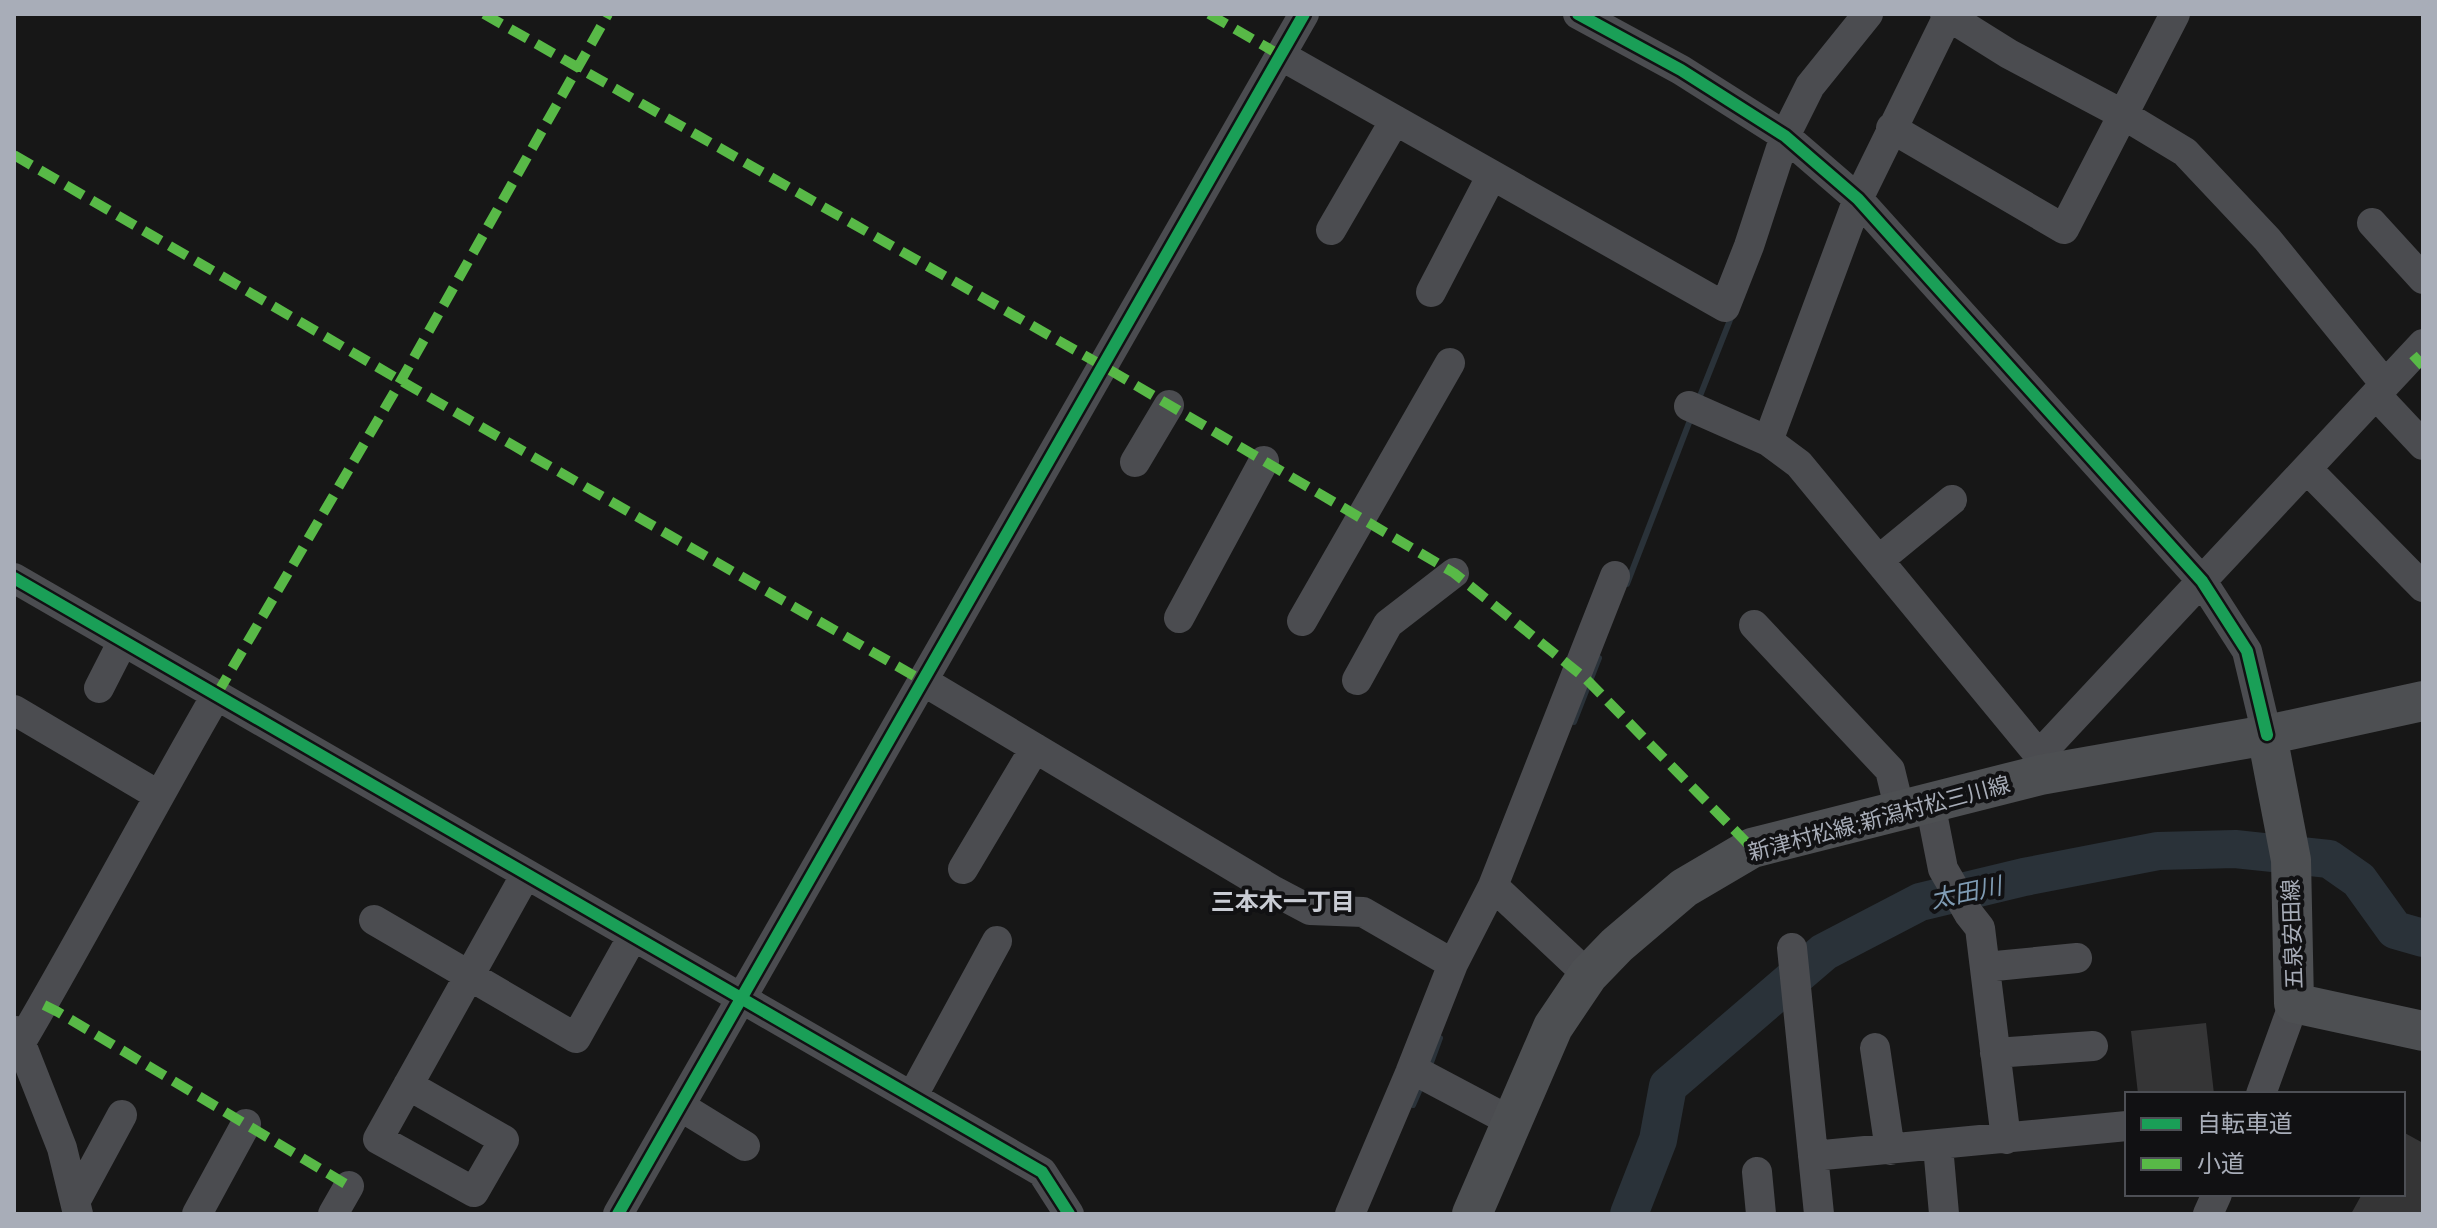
<svg xmlns="http://www.w3.org/2000/svg" width="2437" height="1228" font-family="Helvetica,'Noto Sans JP',sans-serif">
<rect width="100%" height="100%" fill="#171717"/>
<g fill="none" stroke-linecap="round" stroke-linejoin="round">
<path stroke="#2a3239" stroke-width="6" d="M1698 401 1732 315
M1627 584 1692 415
M1574 722 1599 658
M1429 1068 1440 1038
M1413 1105 1423 1082"/>
<path stroke="#2a3239" stroke-width="38" d="M1629 1214 1658 1140 1668 1086 1824 952 1920 902 2024 877 2158 851 2235 849 2329 859 2359 880 2395 930 2423 938"/>
</g>
<path fill="#353536" d="M2206 1023 2214 1094H2138L2131 1031Z
M2403 1132 2423 1143V1214H2351L2362 1194H2403Z"/>
<g fill="none" stroke-linecap="round" stroke-linejoin="round">
<path stroke="#4b4c50" stroke-width="30" d="M1578 14 1681 70 1785 136 1858 199 2202 581 2247 651 2267 735
M1945 14 2009 54 2122 114 2185 152 2267 239 2385 384
M1280 55 1725 307 1749 246 1785 136 1810 86 1868 14
M1891 128 2064 229 2175 14
M2372 223 2423 279
M1331 230 1395 120
M1431 292 1492 175
M2376 395 2423 445
M1689 406 1768 441 1799 464 2039 755
M1768 441 1858 199 1948 16
M1135 462 1169 405
M2307 469 2423 587
M1880 559 1952 500
M14 578 1042 1172 1069 1214
M1179 618 1264 461
M1302 621 1450 363
M1754 625 1890 770 1900 811
M1357 680 1388 624 1454 573
M923 681 1274 891 1310 910 1363 912 1453 964
M99 688 123 641
M14 710 158 795
M2040 775 2039 755 2423 344
M1930 803 1943 869 1969 914 1980 928 2006 1139
M963 869 1035 748
M1493 886 1588 975
M374 920 576 1038 633 936
M1792 948 1819 1214
M1985 967 2077 958
M16 1031 62 1148 78 1214
M1875 1048 1890 1150
M1995 1053 2093 1046
M14 1054C84 936 148 813 217 694
M1412 1069 1512 1122
M408 1085 504 1140 474 1192 378 1139 526 874
M2261 1094 2294 1003
M912 1097 997 941
M680 1106 745 1146
M1938 1146 1944 1214
M1813 1156 2127 1126
M1757 1172 1761 1214
M76 1200 122 1115
M197 1214 246 1124
M333 1214 349 1186
M618 1214 1304 14
M1350 1214 1410 1073 1453 964 1493 886 1615 576
M2208 1214 2217 1194"/>
<path stroke="#4d4f52" stroke-width="40" d="M2267 735 2291 860 2294 1003 2423 1031
M1472 1214 1553 1027 1588 975 1617 945 1684 888 1752 848 2040 775 2267 735 2423 701"/>
<path stroke="#58b947" stroke-width="10" stroke-dasharray="20 10" stroke-linecap="butt" d="M484 14 1103 366 1454 573 1585 678 1752 848
M1209 14 1280 55
M14 155 410 386 923 681
M2413 355 2423 366
M217 694 395 391 608 14
M44 1005 58 1012 349 1186"/>
<g stroke="#111113" stroke-width="17">
<path id="cycleway" d="M1578 14 1681 70 1785 136 1858 199 2202 581 2247 651 2267 735
M14 578 1042 1172 1069 1214
M618 1214 1304 14"/>
</g>
<use href="#cycleway" stroke="#1a9f57" stroke-width="12"/>
</g>
<g text-anchor="middle" stroke-width="8" stroke-linejoin="round" paint-order="stroke">
<g font-size="22" fill="#a8adb8" stroke="#111113">
<text transform="translate(1879 818) rotate(-15)" y="8">新津村松線;新潟村松三川線</text>
<text transform="translate(2292 934) rotate(-92)" y="8">五泉安田線</text>
</g>
<g font-size="24" font-style="italic" fill="#7f9bb3" stroke="#111113">
<text transform="translate(1966 893) rotate(-12)" y="8">太田川</text>
</g>
<g font-size="24" font-weight="bold" fill="#c9ccd4" stroke="#111113">
<text x="1283" y="910">三本木一丁目</text>
</g>
</g>
<rect width="2437" height="1228" fill="none" stroke="#a8adb8" stroke-width="32"/>
<rect x="2125" y="1092" width="280" height="104" fill="#111113" stroke="#4d4f55" stroke-width="2"/>
<rect x="2141" y="1118" width="40" height="12" fill="#1a9f57" stroke="#4d4f55" stroke-width="2"/>
<text x="2197" y="1132" font-size="24" fill="#a8adb8">自転車道</text>
<rect x="2141" y="1158" width="40" height="12" fill="#58b947" stroke="#4d4f55" stroke-width="2"/>
<text x="2197" y="1172" font-size="24" fill="#a8adb8">小道</text>
</svg>
